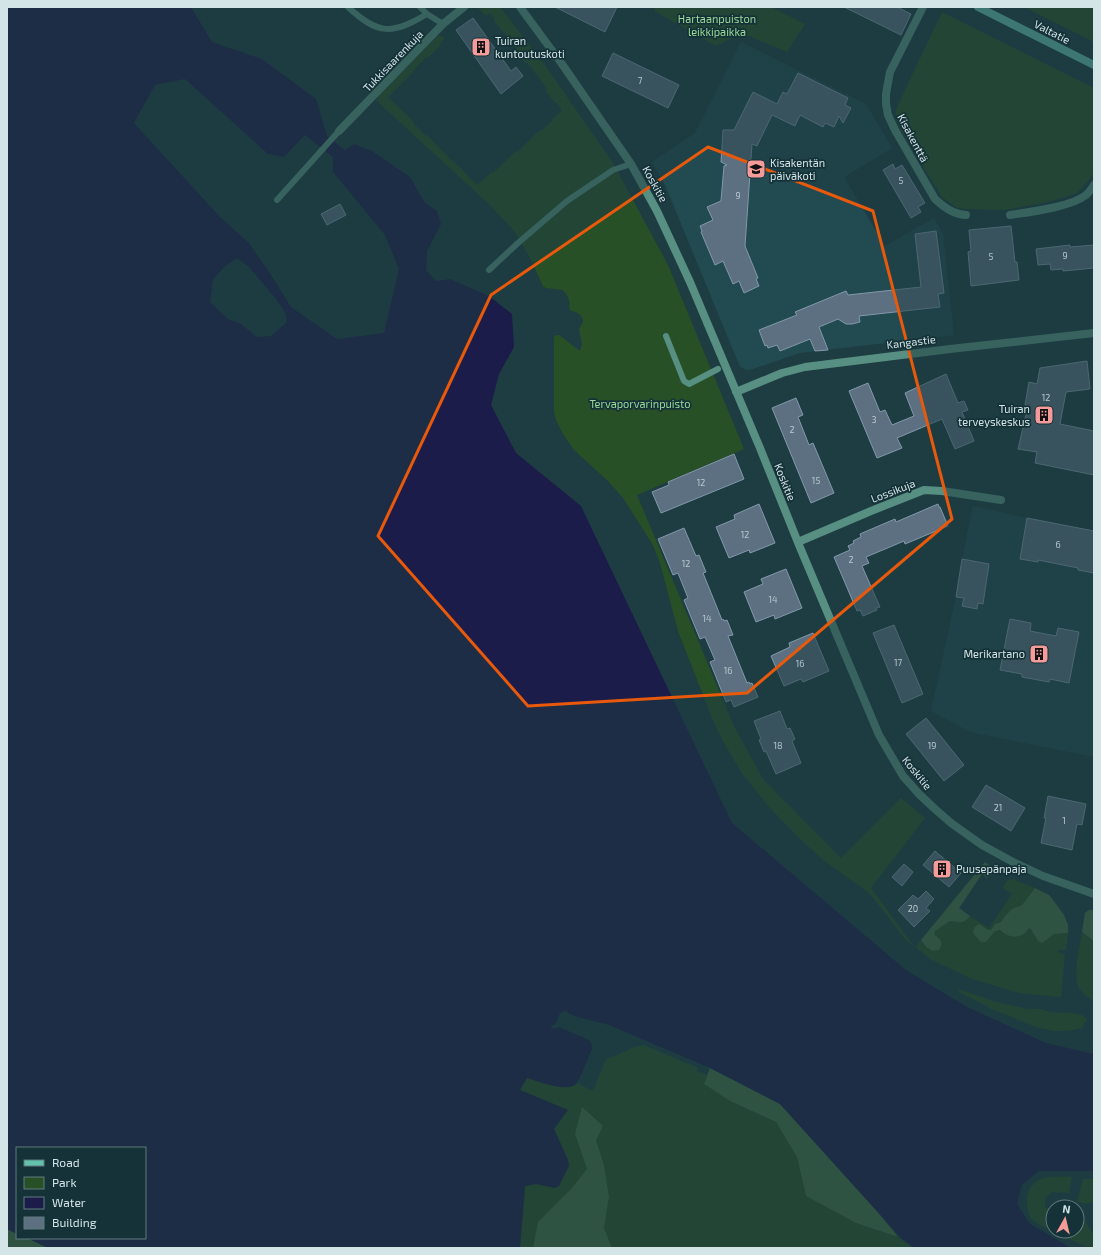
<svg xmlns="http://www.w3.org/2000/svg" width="1101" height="1255" font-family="'Exo 2',sans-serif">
<rect width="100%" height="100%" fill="#1e3d42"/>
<path fill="#224a51" d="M741 42 866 104 892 148 844 177 885 246 934 218 943 234 954 335 800 353 753 369 747 370 740 367 665 185 652 162 695 133Z
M973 506 1027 518 1094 531V757L970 732 931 711 956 597 962 559Z"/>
<path fill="#285026" d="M477 7H500L545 65 613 163 668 265 744 449 637 495 733 724 763 779 841 858 901 798 925 818 871 888 915 948 921 940 926 947 934 934V931L950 921C960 922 963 925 970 916L989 928 1012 894 1003 888C1005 883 1007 879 1013 879L1035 888 1022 905 1012 909 1005 916 1001 922 995 924 991 930H988L981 942H986L995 931 1000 930 1005 934 1022 935 1030 928 1032 931 1038 941 1042 943 1054 934 1068 933 1066 950H1060L1058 951 1060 953 1065 954 1061 997 1019 993 972 979 930 959 905 939 875 900 868 892 823 860 799 838 770 808 741 772 724 743 714 723 678 631 660 563 653 545 623 498 609 482 574 450 563 434 556 420 554 412V337L556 335H559L580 351 582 344 579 329 583 322C582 312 576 313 570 310L569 306 570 303 567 295 563 290 546 288 543 286 529 256 514 231 490 205 379 103 377 100 379 95 438 36H442L445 38 440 44 441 45 428 58 426 57 413 71V72L388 97 413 121V123L426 136 427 135 451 160H452L463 170V171L477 185 492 172 493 173 516 151 517 152 540 130 541 131 553 120 552 119 562 110 557 103H555L545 90 547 89 527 62 525 63 519 56 521 54 494 21 495 20 490 13 486 16Z
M656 7H771L805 24 787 52 742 33 716 46 654 11Z
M1024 7H1094V42Z
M942 12 1094 88V173L1090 179 1077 193 1069 196 1048 202 1006 210 964 209 955 207 941 196 901 130 896 117V109Z
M1082 932 1094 941V1001C1087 997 1080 992 1077 983 1074 970 1080 946 1082 932Z
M958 989 997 1002 1028 1009H1041L1049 1012 1071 1013 1082 1015 1087 1019 1082 1028 1068 1031H1053L1036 1027 994 1010 959 992Z
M644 1045 698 1068 697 1071 707 1075 704 1084 730 1101 776 1122 797 1157 806 1196 856 1223 898 1237 913 1248H612L604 1228 609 1197 604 1165 596 1140 575 1134 587 1169 571 1189 539 1222 533 1248H520L525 1186 536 1184 555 1188 559 1186 568 1160 554 1129 568 1110 520 1090 527 1078C543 1083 561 1091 577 1083L593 1091 605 1061 609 1058 615 1056 634 1047Z
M1072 1177 1069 1193 1052 1192 1045 1198V1207L1053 1212V1231C1046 1228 1037 1224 1031 1219 1030 1217 1029 1215 1029 1213 1024 1200 1027 1185 1041 1179 1050 1176 1062 1177 1072 1177Z
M1083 1179H1094V1201C1089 1205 1083 1203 1077 1202Z
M1077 1218 1084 1219 1094 1236V1248H1089L1065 1237 1068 1231H1077Z"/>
<path fill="#467043" d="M985 862 995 869V872L987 878 982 874 959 908 970 916C963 925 960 922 950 921L935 931 934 934C941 940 944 942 939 950L933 951 926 947 921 940Z
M1035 888 1049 895 1053 900 1064 915 1068 925V933L1054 934 1042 943 1038 941 1032 931 1030 928C1027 930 1025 934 1022 935 1014 939 1005 935 1000 930L995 931 986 942H981L973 933 974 928 979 924 988 930H991L995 924 1001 922 1005 916 1012 909 1022 905Z
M1089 910H1094V941L1082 932 1085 913Z
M710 1068 780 1104 876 1210 898 1237 856 1223 806 1196 797 1157 776 1122 730 1101 704 1084Z
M582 1107 603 1126 596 1140 604 1165 609 1197 604 1228 612 1248H533L538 1222 571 1189 587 1169 575 1134Z
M7 1229 17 1234V1238H27L48 1248H7Z"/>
<path fill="#1c1c4a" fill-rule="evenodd" d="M7 7H191L212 42 262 59 316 99 327 136 345 150 354 144 372 151 410 177 425 203 437 211 441 224 427 251 426 270 436 281 450 279 489 296 512 314 514 347 499 374 491 405 516 453 581 506 732 823 906 970 967 1007 1046 1043 1094 1054V1171H1039L1022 1185 1017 1203 1029 1223 1071 1248H915L902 1239 780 1104 710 1068 609 1025 574 1016 565 1011 560 1013 556 1024 551 1026 552 1029 559 1027 589 1040 592 1045V1049C589 1055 580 1080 576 1084 567 1093 539 1081 527 1078L520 1090 568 1110 554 1129 568 1160 569 1166 559 1186 555 1188 536 1184 525 1186 520 1248H48L27 1238H145V1148H17V1234L7 1229ZM185 79 268 154 284 157 305 135 333 157V172L385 235 399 269 384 333 337 339 291 307 273 278 249 243 220 217 134 123 155 85ZM237 258 249 267 276 299 285 312 287 322 271 336 257 337 241 324 228 319 210 302 213 280 224 267Z"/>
<path fill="#5c7082" stroke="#8399ac" d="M555 7H617L605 32Z
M844 7H897L911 14 901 35Z
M473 18 511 71 516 67 523 76 501 94 456 30Z
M613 53 679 85 668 108 602 76Z
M798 73 848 98 845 105 851 108 843 123 839 116 834 127 825 123 823 127 800 115 795 126 772 115 757 146 752 144 745 246 758 278 756 279 759 286 744 293 739 281 733 284 723 261 715 265 701 232 702 231 700 226 713 220 707 207 721 201 724 166 727 165 721 162 723 130H734L753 92 777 104 783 92 787 94Z
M893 164 895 169 902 165 925 203 918 207 921 212 911 218 883 170Z
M340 204 346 215 327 225 321 214Z
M1011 226 1015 262H1017L1019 280 971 286 968 252 971 251 969 230Z
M936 231 944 293 938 294 940 307 859 316 860 322 852 324H846L838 319 819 327 828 350 815 351 810 339 780 351 777 345 768 348 767 345 765 346 759 330 797 315 795 312 846 291 848 295 921 287 915 234Z
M1070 245V247L1094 245V268L1063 271V269L1051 270 1050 264 1038 265 1036 249Z
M1087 361 1090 389 1066 392 1060 424 1094 431V475L1035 463 1037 452 1018 449 1028 406 1025 405 1029 382 1037 384 1040 368Z
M946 374 958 403 964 401 968 410 962 412 974 441 955 449 942 419 897 438 902 448 877 458 849 391 868 383 880 412 885 410 892 425 914 416 905 393Z
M796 398 803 415 798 417 809 445 813 443 834 493 811 503 772 408Z
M734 454 744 479 661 513 652 492 669 485 668 482Z
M759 504 775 543 750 553 749 550 729 558 716 527 735 519 734 515Z
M938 504 939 507H940L948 526 905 544 904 541 866 557 869 563 862 566 880 607 876 608 877 610 863 616 860 610 857 611 834 557 850 550 848 546 854 543 853 541 861 537 860 534 895 519 896 522Z
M1027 518 1094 531V573L1078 570V568L1038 560V562L1020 559Z
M684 528 696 556 699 555 706 572 703 573 722 620 723 619 724 621 727 620 733 635 728 636 747 683 749 682 750 684 752 683 758 697 734 707 731 700 726 702 710 662 715 660 705 637 700 639 684 600 688 598 678 573 673 575 658 539Z
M962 559 989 564 983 604 978 603 977 609 962 606 964 598 956 597Z
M786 569 802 608 775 619 774 615 756 622 744 592 763 584 761 579Z
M1010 619 1031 623 1030 631 1056 636 1058 628 1079 632 1069 683 1050 679 1049 682 1022 677V674L1000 670Z
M894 625 923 694 902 703 873 633Z
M813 633 829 671 803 682 801 679 784 686 771 656 790 647 789 643Z
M780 711 787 729 790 728 795 739 792 741 801 763 776 774 766 751 764 752 759 740 761 739 754 721Z
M926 718 964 765 944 781 906 734Z
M986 785 1025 808 1011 831 972 807Z
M1048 796 1086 804 1082 825 1077 824 1072 850 1041 843 1046 818H1044Z
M935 851 961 873 949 887 923 865Z
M904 864 913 872 902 886 892 877Z
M926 891 934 899 926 908 930 911 914 927 898 910 913 895 918 899Z"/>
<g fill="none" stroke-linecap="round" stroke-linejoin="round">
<path stroke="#579082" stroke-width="6" d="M348 7C378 35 392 35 427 14
M420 7 427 14 443 24
M277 200 321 151 339 131
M489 270 518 243 567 201 613 170 631 164
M666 336 684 381 689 384 718 369"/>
<path stroke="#579082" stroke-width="8" d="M520 7 562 64 631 164 657 211 690 282 760 448 799 545 879 735 903 776 919 794 935 809 951 823 982 845 1013 862 1043 876 1094 894
M923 7 890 72 886 94V104L888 115 895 130 935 199C945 208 953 214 966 215
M339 131 443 24 464 7
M1010 215C1030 212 1071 207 1086 195 1089 192 1092 189 1094 185
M736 392 782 373 805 367 950 349 1094 333
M798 542 871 511 924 490 942 491 1001 500"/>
<path stroke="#62c2ac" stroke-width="8" d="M978 7 1094 65"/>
</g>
<path d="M0 0H1101V1255H0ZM708 147 873 211 952 519 747 693 528 706 378 536 491 295Z" fill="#1e3d42" fill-opacity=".55" fill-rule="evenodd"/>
<path fill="none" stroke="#e8590c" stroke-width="3" stroke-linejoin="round" d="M708 147 873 211 952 519 747 693 528 706 378 536 491 295Z"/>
<defs>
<g id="building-square" transform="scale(1)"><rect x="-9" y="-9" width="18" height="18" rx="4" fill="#f59b99" stroke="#143238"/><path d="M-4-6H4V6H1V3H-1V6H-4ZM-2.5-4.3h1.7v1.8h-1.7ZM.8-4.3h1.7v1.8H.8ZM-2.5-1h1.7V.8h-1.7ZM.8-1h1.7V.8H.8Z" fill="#111"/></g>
<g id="school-square" transform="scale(1)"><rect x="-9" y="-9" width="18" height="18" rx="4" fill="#f59b99" stroke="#143238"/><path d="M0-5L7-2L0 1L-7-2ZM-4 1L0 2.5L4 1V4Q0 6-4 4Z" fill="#111"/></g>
</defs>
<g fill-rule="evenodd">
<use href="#building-square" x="481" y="47"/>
<use href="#school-square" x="756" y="169"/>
<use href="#building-square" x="1044" y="415"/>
<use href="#building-square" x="1039" y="654"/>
<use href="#building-square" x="942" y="869"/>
</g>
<g text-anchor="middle" stroke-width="3.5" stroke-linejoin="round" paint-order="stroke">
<g font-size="9" fill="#b6c8ce">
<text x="640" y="84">7</text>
<text x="901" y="184">5</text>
<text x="738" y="199">9</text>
<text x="1065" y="259">9</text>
<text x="991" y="260">5</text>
<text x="1046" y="401">12</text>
<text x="874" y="423">3</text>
<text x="792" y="433">2</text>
<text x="816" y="484">15</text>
<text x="701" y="486">12</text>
<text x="745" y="538">12</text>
<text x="1058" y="548">6</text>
<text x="851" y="563">2</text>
<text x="686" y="567">12</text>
<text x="773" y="603">14</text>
<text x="707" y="622">14</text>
<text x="898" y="666">17</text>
<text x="800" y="667">16</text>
<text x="728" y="674">16</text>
<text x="778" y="749">18</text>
<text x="932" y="749">19</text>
<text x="998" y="811">21</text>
<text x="1064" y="824">1</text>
<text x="913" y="912">20</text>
</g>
<g font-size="11" fill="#9bd995" stroke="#143238">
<text x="717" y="23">Hartaanpuiston<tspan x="717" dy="13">leikkipaikka</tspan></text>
<text x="640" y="408">Tervaporvarinpuisto</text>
</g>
<g font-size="11" fill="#d4e5e8" stroke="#143238">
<text transform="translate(1052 32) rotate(27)" y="4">Valtatie</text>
<text transform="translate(393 61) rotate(-46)" y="4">Tukkisaarenkuja</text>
<text transform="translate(913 138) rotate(62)" y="4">Kisakenttä</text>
<text transform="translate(655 184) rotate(61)" y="4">Koskitie</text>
<text transform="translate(911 342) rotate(-7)" y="4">Kangastie</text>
<text transform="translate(785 482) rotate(68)" y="4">Koskitie</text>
<text transform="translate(893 491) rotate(-21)" y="4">Lossikuja</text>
<text transform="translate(917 773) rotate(51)" y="4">Koskitie</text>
</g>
<g font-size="11" fill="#d4e5e8" stroke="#143238" text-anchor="start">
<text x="495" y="45">Tuiran<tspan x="495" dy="13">kuntoutuskoti</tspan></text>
<text x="770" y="167">Kisakentän<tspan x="770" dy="13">päiväkoti</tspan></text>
<text x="1030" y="413" text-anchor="end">Tuiran<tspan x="1030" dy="13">terveyskeskus</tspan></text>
<text x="1025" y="658" text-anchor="end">Merikartano</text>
<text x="956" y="873">Puusepänpaja</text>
</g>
</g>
<rect width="1101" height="1255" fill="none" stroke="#d4e5e8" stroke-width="16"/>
<rect x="16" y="1147" width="130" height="92" fill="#143238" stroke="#617a7e"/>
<rect x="24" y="1160" width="20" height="6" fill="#62c2ac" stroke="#617a7e"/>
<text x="52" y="1167" font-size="12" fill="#d4e5e8">Road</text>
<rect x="24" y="1177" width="20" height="12" fill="#285026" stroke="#617a7e"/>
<text x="52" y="1187" font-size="12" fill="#d4e5e8">Park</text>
<rect x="24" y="1197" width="20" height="12" fill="#1c1c4a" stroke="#617a7e"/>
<text x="52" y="1207" font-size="12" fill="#d4e5e8">Water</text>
<rect x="24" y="1217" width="20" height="12" fill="#5c7082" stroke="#617a7e"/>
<text x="52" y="1227" font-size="12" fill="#d4e5e8">Building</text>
<g transform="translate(1065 1219) rotate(8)"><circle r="19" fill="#143238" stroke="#617a7e"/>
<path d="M0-3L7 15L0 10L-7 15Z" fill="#f59b99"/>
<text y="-6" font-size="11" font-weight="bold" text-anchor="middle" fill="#d4e5e8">N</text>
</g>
</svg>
